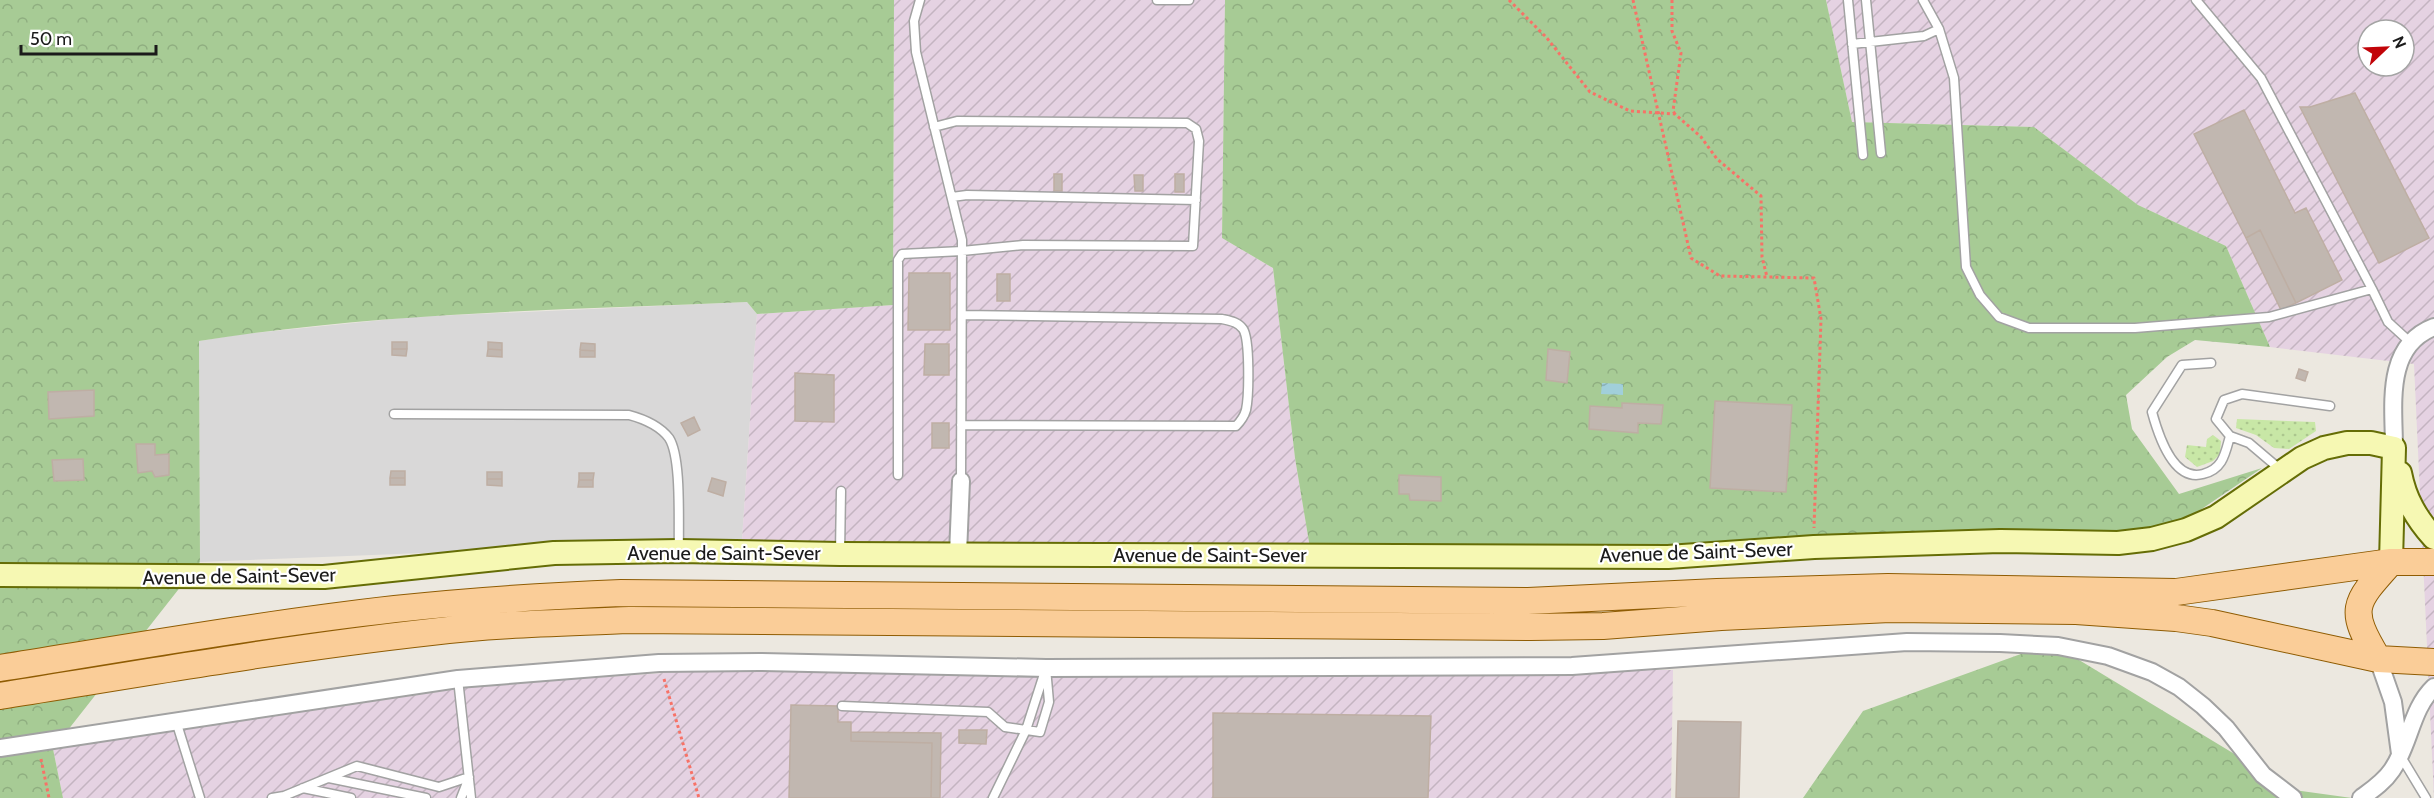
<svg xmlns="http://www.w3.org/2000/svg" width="2434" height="798" font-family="Cabin,sans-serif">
<defs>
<pattern id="industrial-furrows" width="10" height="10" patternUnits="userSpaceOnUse" patternTransform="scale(1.5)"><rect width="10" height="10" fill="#e5d2e2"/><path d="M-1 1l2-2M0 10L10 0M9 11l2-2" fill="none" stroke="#c4b4c1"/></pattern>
<pattern id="grass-dots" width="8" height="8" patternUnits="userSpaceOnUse" patternTransform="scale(1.5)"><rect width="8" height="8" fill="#c8e7a6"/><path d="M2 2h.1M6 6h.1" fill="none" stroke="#abc68e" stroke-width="1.8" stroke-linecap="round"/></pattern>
<pattern id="forest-crowns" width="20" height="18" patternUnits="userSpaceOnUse" patternTransform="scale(1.5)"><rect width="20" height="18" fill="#a7cb95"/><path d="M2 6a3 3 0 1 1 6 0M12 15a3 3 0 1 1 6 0" fill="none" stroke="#8fae80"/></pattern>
<pattern id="water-waves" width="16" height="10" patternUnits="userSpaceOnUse" patternTransform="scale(1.5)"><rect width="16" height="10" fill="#a1cfda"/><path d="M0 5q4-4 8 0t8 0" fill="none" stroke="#8ab1ba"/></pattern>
</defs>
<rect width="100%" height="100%" fill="#ece8e0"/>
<path fill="#d9d8d8" d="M747 302 757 314 742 540 200 562 199 341 243 334 412 317Z"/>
<path fill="url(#industrial-furrows)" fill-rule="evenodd" d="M894 0H1225L1222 238 1273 268 1295 458 1310 548 742 540 757 314 893 305Z
M1826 0H2434V798L2414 364 2270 347 2226 246 2138 205 2034 127 1852 122ZM2368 30H2404V66H2368Z
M1673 670 1671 798H63L53 749 484 685 680 672Z"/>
<path fill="url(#grass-dots)" d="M2237 419 2315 422 2316 431 2289 449 2274 448 2256 435 2236 428Z
M2213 435 2221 441 2220 454 2213 461 2197 467 2185 457 2187 445 2206 447 2207 439Z"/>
<path fill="url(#forest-crowns)" d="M0 0H894L893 305 757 314 747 302C564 310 380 312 199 341L200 562 53 749 63 798H0Z
M1225 0H1826L1852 122 2034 127 2138 205 2226 246 2270 347 2195 340 2167 357 2126 395 2132 429 2179 494 2262 468 2159 538 2108 549 1310 548 1295 458 1273 268 1222 238Z
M2051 643 2294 790 2352 798H1803L1863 711Z"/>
<path fill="url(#water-waves)" d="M1602 383 1623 384V395L1601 394Z"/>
<path fill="#c1b7b0" stroke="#beaea3" stroke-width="1.5" d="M2355 93 2429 238 2379 263 2300 107H2310Z
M2244 110 2295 213 2306 208 2342 280 2296 303 2260 230 2246 238 2194 134Z
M1054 174H1062V191H1054Z
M1175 174H1184V192H1175Z
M1134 175H1143V191H1135Z
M2260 230 2296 303 2281 310 2246 238Z
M909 273H950V330H908Z
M997 274H1010V301H997Z
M392 342H407V349H392Z
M488 342 502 343V350L488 349Z
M581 343 595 344V351L580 350Z
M925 344H949V375H924Z
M392 349H407L406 356 392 355Z
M488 349 502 350V357L487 356Z
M1548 349 1570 352 1567 383 1546 380Z
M580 350 595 351V357H580Z
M2299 369 2308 372 2305 381 2296 378Z
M795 373 834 375V422L795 421Z
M94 390V416L49 419 48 392Z
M1715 401 1792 405 1786 492 1710 488Z
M1622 403 1663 405 1661 424 1638 423V433L1589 429 1590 406 1622 408Z
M694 417 700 430 688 436 681 423Z
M932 423H949V448H932Z
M136 444H155V455L169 454V475L155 477 152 471 138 473Z
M83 459 84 480 54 481 52 460Z
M391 471H405V478H390Z
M487 472H502V479H487Z
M579 473H594L593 480H579Z
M1399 475 1441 477V501L1410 500 1409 494H1399Z
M390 478H405V485H390Z
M712 478 726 482 723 496 708 491Z
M487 479H502V486L487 485Z
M579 480H593V487H578Z
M791 705 838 706V722H851V741L932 743 931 798H789Z
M1213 713 1431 716 1428 798H1213Z
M1678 721 1741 722 1739 798H1676Z
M959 730H987L986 744 959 743Z
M851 732 941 733 940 798H931L932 743 851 741Z"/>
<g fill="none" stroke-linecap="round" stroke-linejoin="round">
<g stroke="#a2a2a2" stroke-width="11">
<path id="lane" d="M920 0 914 21 916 52 962 240 961 481
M1157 0H1189
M1848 0 1863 155
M1866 0 1881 153
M1923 0 1939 29 1954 78 1966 267 1980 295 1999 317 2029 328H2135L2269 317 2372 289 2388 322 2411 343
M2196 0 2261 78 2372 289
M1852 44 1924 36 1939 29
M952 197 967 195 1196 200
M2211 363 2182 365 2152 412C2158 434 2173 482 2203 474 2223 469 2225 454 2230 436
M394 414 629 415C644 419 659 425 669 438 682 458 678 525 679 551
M961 425 1236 426C1241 421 1244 417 1246 410 1249 396 1250 339 1243 329 1238 322 1231 321 1222 319L962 315
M2282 471 2249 443 2230 436 2216 419 2224 400 2242 394 2330 406
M898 475V260L902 254 962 251 1023 245 1193 246 1199 141 1196 129 1187 123 957 121 934 127
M840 553 841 491
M458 679 471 798
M842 706 988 712 1005 727 1040 732 1049 702 1046 668
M176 721 200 798
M2400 755 2426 798
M329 778 426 798
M303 788 351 798
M272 798 284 796 357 766 439 787 469 777
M461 798 468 780
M993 798 1026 730 1045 671"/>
</g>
<g stroke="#a2a2a2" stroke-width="20">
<path id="street" d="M2394 448C2394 406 2384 346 2434 327
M958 554 961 481
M2378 659 2393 702 2400 754
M0 748 458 679 659 663 759 662 1046 668 1572 666 1907 642 2000 643 2058 646 2108 656 2152 672 2179 687 2203 706 2226 728 2263 775 2293 798
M2361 798C2372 790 2384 782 2392 770 2410 744 2411 709 2434 687"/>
</g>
<g stroke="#656d06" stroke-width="26">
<path id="secondary" d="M2400 473C2405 499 2416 518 2434 538
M2391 562 2394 448
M0 575 324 577 554 553 679 551 840 554 1668 557 1814 547 2000 541 2118 543 2152 539 2186 530 2216 517 2302 458 2324 448 2347 443H2371L2394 448"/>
</g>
<g stroke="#8f5c03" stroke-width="28">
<path id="primary" d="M2378 659C2348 609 2353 604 2391 562
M0 668C131 647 263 624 395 609 470 601 545 596 621 593L1528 601 1717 592 1888 587 2176 592 2391 562H2434
M0 696C143 673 287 648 431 632 497 624 564 623 630 620L1531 627 1603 626 1721 617 1890 609 2076 611 2176 618 2212 623 2378 659 2434 662"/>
</g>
<path stroke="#f77267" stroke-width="3" stroke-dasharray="3 3" stroke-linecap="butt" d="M1509 0 1546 37 1590 92 1630 111 1675 114 1701 137 1717 159 1761 196 1762 257 1767 277
M1633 0 1691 258 1720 276 1814 278 1821 319 1814 528
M1672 0V31L1681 53 1673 111 1675 114
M664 679 699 798
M41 759 49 798"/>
<use href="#lane" stroke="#fff" stroke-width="8"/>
<use href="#street" stroke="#fff" stroke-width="16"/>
<use href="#secondary" stroke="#f6f8b3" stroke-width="22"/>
<use href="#primary" stroke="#facd98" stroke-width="26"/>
</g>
<g text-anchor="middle" stroke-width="4.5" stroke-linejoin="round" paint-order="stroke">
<g font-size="20" fill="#1b1b1b" stroke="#fff">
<text transform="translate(1696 552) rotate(-2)" y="7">Avenue de Saint-Sever</text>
<text x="724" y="560">Avenue de Saint-Sever</text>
<text x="1210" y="562">Avenue de Saint-Sever</text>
<text transform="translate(239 576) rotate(-1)" y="7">Avenue de Saint-Sever</text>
</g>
</g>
<g transform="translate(2386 48) rotate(67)"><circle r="28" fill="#ffffff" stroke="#a4a4a4" stroke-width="1.5"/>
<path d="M0-4.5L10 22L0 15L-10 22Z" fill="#c20409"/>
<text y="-9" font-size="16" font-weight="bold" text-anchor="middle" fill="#1b1b1b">N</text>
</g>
<path d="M21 45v9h135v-9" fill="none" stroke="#1b1b1b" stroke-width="3"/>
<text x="30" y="45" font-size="18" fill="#1b1b1b" stroke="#ffffff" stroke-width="4.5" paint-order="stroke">50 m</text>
</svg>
